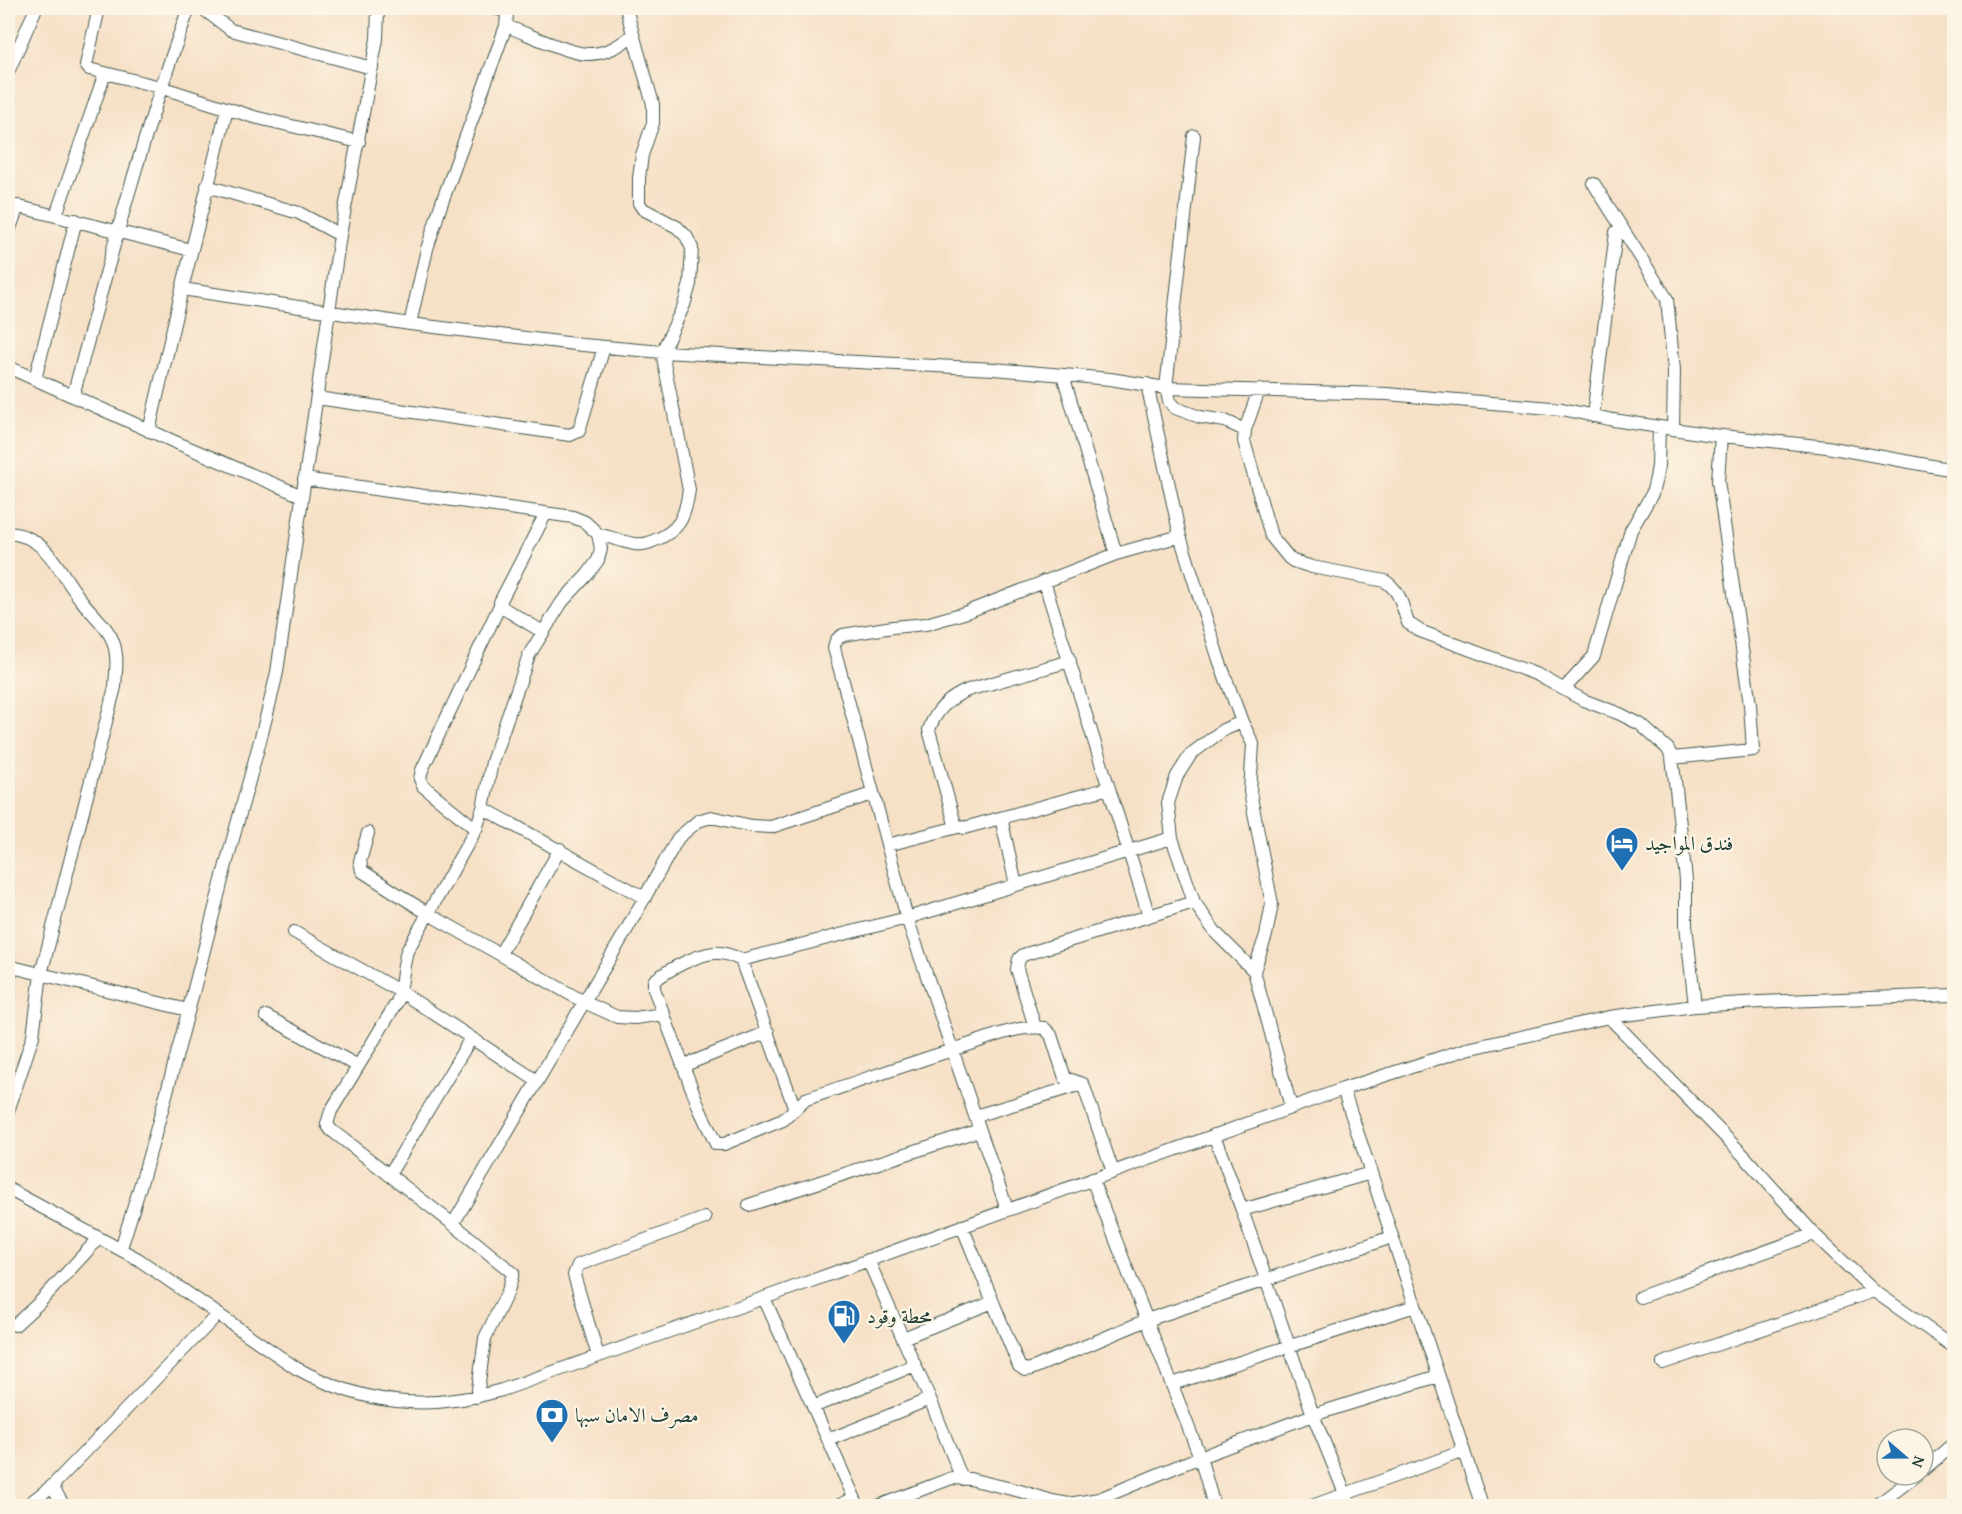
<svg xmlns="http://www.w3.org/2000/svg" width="1962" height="1514" font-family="'Gentium Book Plus',Amiri,serif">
<rect width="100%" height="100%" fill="#fcf5e5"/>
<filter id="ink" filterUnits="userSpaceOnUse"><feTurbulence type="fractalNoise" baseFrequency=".0167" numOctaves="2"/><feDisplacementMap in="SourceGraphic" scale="12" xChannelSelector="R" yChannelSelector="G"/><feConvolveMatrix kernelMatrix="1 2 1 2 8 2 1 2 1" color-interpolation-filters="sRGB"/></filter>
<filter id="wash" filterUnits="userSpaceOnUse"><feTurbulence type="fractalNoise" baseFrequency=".008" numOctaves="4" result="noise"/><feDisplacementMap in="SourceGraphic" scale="24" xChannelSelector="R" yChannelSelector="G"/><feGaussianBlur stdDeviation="1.35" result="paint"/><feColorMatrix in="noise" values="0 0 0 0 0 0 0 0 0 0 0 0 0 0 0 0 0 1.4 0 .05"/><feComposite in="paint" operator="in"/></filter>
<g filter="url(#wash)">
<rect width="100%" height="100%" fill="#f6e0c6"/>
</g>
<g filter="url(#ink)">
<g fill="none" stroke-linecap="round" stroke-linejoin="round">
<g stroke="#3f554a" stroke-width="14">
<path id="minor" d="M202 8 231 30 372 68
M506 26C526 33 567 53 586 54 603 55 621 46 633 34L626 8
M8 72 36 8
M105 73 160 87 254 117 359 142
M1194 136 1166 388 1387 394 1562 409 1613 420 1713 435 1827 447 1954 470
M1594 184 1667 299 1674 370 1673 429
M207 186 299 213 340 235
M8 204 191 250
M56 215 105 73 89 69 86 65 99 8
M8 234 18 206
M182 289 227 109
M410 324 427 249 441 205 506 26 507 15 505 11 494 8
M8 367 175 442 302 496
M1063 375 1116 554
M35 379 76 220
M1147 384 1180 536 1219 660 1242 722 1253 744 1250 792 1272 904 1266 935 1254 971
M73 396C108 266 142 135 189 8
M317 398 570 435 579 431 604 347
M1593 416 1616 232
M1245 430 1259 390
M149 431 182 289 410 324 583 345 662 352 994 369 1110 379 1166 388 1169 401 1175 408 1200 417 1225 421 1245 430 1244 441 1271 536 1289 558 1293 561 1312 567 1385 581C1402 593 1401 604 1408 623L1420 631 1538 675 1583 700 1620 714 1640 724 1668 749 1672 758 1676 789 1686 880V925L1695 1006
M304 479 573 517 585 522 598 534 601 549 598 560 588 574 562 602 529 655 492 762 483 808 476 829 407 951C402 968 403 986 397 1002L331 1111 327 1124 331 1130 453 1224 513 1273 508 1291 485 1338 477 1397
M8 533C48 535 60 575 82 601 91 613 104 623 111 637 119 653 116 670 115 687L41 974 33 1036 8 1111
M598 534C610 537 623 542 635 544 642 545 647 544 653 541 680 531 685 517 689 490L662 352 684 305 690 284 692 248 686 236 677 227 643 209 639 203V178L642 155 653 123V104L633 34
M1044 581 1149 916
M543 632 503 608 500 602 546 513
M1070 661 968 690C949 698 935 711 929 730L955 824 964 828 1109 788
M1564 689 1594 656 1631 530 1652 494 1656 478 1658 466 1659 427
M1242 722 1223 730 1191 754 1177 776 1168 803 1172 838 1194 902 1216 933 1254 971 1291 1107
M1672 758 1753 750 1750 705 1718 481 1721 436
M483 808 645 898
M1001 818 1016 885
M476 829 423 786 420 779 422 770 500 605
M368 833 360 861 362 871 427 913 584 1002 617 1017 635 1018 664 1014
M887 845 958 827
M294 932 401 992 537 1081
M500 954 560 849
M741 960 795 1109 806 1099C860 1081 913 1062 968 1045 991 1037 1019 1025 1044 1028L1051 1035 1065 1078 1083 1084 1113 1172
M8 966 188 1010
M266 1016 358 1066
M1609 1017 1744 1156 1814 1234 1874 1291 1954 1347
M1035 1027 1017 969 1019 959 1023 955 1194 902
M685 1065 768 1032
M1343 1089 1482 1506
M795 1109 783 1120 724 1144H716L700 1110 654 989V981C668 970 695 955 714 953 723 952 733 956 741 960L907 918 1172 838
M975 1116 1082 1084
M1214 1135 1242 1210 1313 1415 1350 1506
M389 1175 471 1038
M1092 1179 1200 1457 1214 1506
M8 1189 138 1259 296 1368C364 1405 427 1412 502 1390L764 1298 1343 1089 1467 1049 1609 1017 1695 1006 1760 1002 1954 995
M749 1205 980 1130
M1007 1209 907 918 834 648C835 641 837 638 843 635L893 627 926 624 964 613 1116 554 1180 536
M1242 1210 1371 1173
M453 1224 623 936 678 838 698 821 711 817 752 826 771 827 872 794
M962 1226 1019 1366 1025 1370 1031 1369 1147 1320 1392 1237
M121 1248C159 1130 189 1008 220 888 238 816 261 745 277 672L340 235 377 39 378 8
M1640 1297 1814 1234
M764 1298 858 1506
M15 1325 40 1302 99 1238
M903 1338 993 1302
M598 1356 574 1275 578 1265 705 1218
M1663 1363 1874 1291
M1172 1384 1415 1306
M930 1399 962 1479
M813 1407 915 1365
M828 1440 930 1399 868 1260
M1923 1470 1954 1443
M52 1486 64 1506
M26 1506 52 1486 218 1314
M838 1506 854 1498
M878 1506 952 1478 970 1479 1020 1491 1052 1501 1069 1504 1099 1499 1200 1457 1313 1415 1438 1376
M1312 1506 1464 1451
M1876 1506 1917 1475"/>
</g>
<use href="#minor" stroke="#fff" stroke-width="12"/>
</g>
</g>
<defs>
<g id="hotel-pin" transform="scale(1.725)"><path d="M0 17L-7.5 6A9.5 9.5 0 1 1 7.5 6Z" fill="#1f6fb2" stroke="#fcf5e5"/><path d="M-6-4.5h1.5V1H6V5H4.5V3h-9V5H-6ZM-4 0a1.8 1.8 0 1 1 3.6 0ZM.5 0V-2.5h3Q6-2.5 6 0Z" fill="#fff"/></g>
<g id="fuel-pin" transform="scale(1.725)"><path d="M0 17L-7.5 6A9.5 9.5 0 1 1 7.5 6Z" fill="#1f6fb2" stroke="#fcf5e5"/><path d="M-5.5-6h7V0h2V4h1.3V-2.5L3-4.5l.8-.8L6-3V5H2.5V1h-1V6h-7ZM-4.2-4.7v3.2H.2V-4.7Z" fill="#fff"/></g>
<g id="bank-pin" transform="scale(1.725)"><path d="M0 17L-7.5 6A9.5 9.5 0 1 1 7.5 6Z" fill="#1f6fb2" stroke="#fcf5e5"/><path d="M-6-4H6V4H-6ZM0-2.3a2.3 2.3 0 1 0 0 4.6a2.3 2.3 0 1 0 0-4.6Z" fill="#fff"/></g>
</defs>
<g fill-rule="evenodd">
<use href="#hotel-pin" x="1622" y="843"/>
<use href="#fuel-pin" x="844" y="1316"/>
<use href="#bank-pin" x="552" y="1415"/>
</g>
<g text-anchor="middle" stroke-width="4.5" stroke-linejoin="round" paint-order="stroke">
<g font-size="20" fill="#1f3d34" stroke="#fcf5e5" text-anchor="start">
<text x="1645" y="850">فندق المواجيد</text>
<text x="867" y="1323">محطة وقود</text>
<text x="575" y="1422">مصرف الامان سبها</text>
</g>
</g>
<rect width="1962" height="1514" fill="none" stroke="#fcf5e5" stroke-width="30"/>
<g transform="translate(1905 1457) rotate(110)"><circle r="28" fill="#fcf5e5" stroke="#a4ab9e" stroke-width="1.5"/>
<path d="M0-4.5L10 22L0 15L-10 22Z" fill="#1f6fb2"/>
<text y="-9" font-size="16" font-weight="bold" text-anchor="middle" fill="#1f3d34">N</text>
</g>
</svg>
